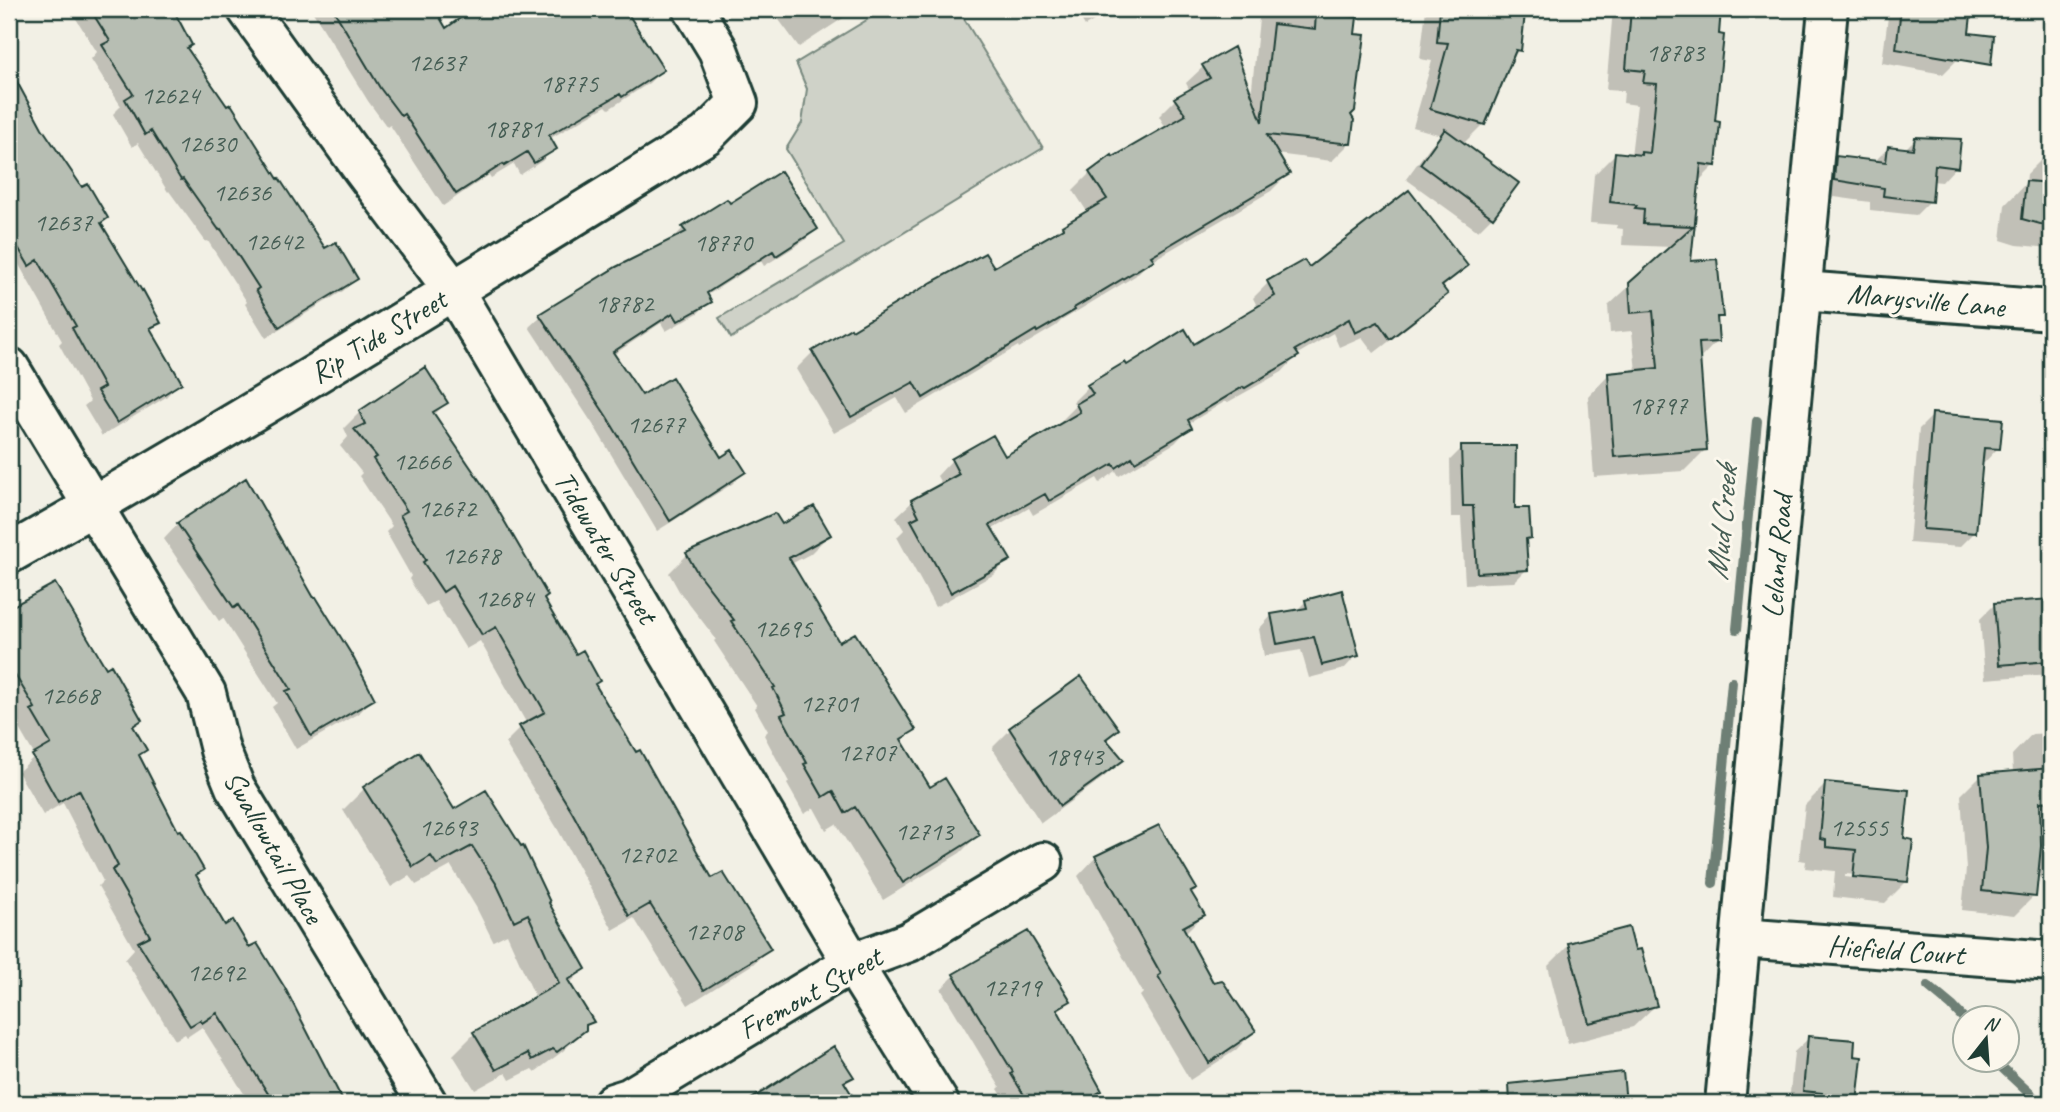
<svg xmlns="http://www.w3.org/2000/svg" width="2060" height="1112" font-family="Caveat,sans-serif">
<rect width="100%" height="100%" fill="#f2f0e5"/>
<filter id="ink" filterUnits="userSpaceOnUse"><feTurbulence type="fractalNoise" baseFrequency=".0143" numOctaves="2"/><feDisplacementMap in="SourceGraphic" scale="14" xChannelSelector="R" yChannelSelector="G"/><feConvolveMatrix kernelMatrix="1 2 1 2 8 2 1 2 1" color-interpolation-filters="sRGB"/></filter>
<g filter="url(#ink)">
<path fill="#cfd2c8" stroke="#77887e" stroke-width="2" d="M885 9H958L1043 148 731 338 719 318 844 244 786 149 802 123 807 89 796 63Z"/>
<path fill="#0003" fill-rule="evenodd" d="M70 9H171L190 44 186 49 324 251 356 279 343 291 266 338 245 304 247 302 208 241 206 242 169 191 168 192 138 143 132 147 113 114 121 106 91 59 97 52Z
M311 9H432L446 31 476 9H612L613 10 623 9 662 70 649 83 609 109 606 106 549 139 555 148 542 161 520 175 514 164 491 178 489 175 443 206 390 125 387 127 368 101Z
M771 9H857L799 47Z
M1075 9H1114L1085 26Z
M1157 9H1171L1160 15Z
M1257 9H1356L1349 115V144L1332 161 1276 154 1288 174 1271 191 1148 263 1135 276 1061 321 1056 326 1019 348 1018 346 906 413 897 398 834 433 796 369 813 352 852 332 993 270 1059 232 1088 213 1073 190 1090 173 1166 128 1159 116 1176 99 1190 91 1186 83 1203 67 1251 97 1259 19Z
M1426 9H1529L1523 15 1519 50 1511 58 1483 124 1465 142 1458 140 1492 217 1478 231 1406 179 1431 145 1441 135 1413 127 1432 61 1420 59Z
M1613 9H1719L1713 123 1715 165 1697 183 1689 263 1721 316 1716 322 1717 341 1699 360 1705 450 1684 471 1594 477 1588 396 1609 374 1636 372 1632 331 1610 333 1608 306 1672 247 1622 245 1623 229 1616 228 1617 225 1590 223 1594 175 1615 154 1631 156 1637 105 1623 103 1624 91 1606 90Z
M1889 9H1971L1957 60 1943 74 1882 63Z
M9 72 40 129 159 323 150 331 180 382 166 397 102 436 84 406 90 401 59 344 62 341 9 247Z
M1915 139 1956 167 1942 182 1932 181 1930 201 1916 215 1870 210V202L1820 195 1822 172 1837 158 1874 162 1889 147 1905 149Z
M2049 152 2051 153V248L2017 245 2001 240 2005 205 2026 183 2027 174Z
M729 206 816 229 804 241 764 266 761 261 706 296 709 302 698 313 666 331 661 323 613 355 642 397 721 460 744 472 732 484 657 531 596 429 529 327 541 316 672 240 683 228Z
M1304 262 1308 270 1466 266 1442 288 1446 294 1431 309 1374 353 1362 337 1339 347 1333 333 1296 355 1297 356 1282 372 1228 402 1226 401 1188 424 1190 427 1175 443 1119 476 1116 471 1100 483 1097 478 1033 515 1029 508 991 530 1008 560 993 575 935 607 897 537 904 530 896 517 912 502 942 485 937 476 952 460 1004 458 1063 424 1061 421 1076 406 1073 402 1089 386 1127 368 1193 346 1258 308 1253 298 1268 283Z
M446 403 433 416 712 881 769 949 753 964 688 1005 634 918 613 930 557 828 505 743 521 727 527 724 480 641 466 649 436 601 426 606 409 579 411 576 386 532 392 526 359 476 362 473 340 446 348 437 344 428 360 412Z
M1933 415 1998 448 1984 463H1981L1975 532 1960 547 1909 543 1919 429Z
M1462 448 1513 510 1530 538 1525 542 1527 569 1514 582 1465 584 1461 517H1451L1450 460Z
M178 524 314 600 373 699 359 713 296 749 272 707 277 703 223 618 219 621 164 539Z
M781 526 829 535 810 554 791 564 838 644 913 730 901 742 929 790 978 835 960 853 883 900 836 824 826 830 814 808 804 814 787 784 789 782 764 735 768 731 755 708 757 706 714 641 716 639 679 591 669 573 687 555Z
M55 585 106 670 140 720 132 728 145 750 138 757 178 834 202 870 195 877 224 928 248 950 284 989 343 1103H250L202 1027 187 1037 185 1034 175 1040 125 959 134 949 98 886 103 881 63 803 43 815 18 772 35 756 18 727 20 724 9 704V610Z
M2051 600V674L1985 679 1980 619 1995 604Z
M1305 602 1357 655 1344 669 1309 678 1301 650 1264 656 1259 629 1272 615 1295 612Z
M1081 678 1117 729 1105 741 1122 760 1104 777 1041 823 992 748 1010 730Z
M2051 733V878L2036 877 2034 896 2014 916 1962 910 1966 869 1961 795 1981 775 2013 773 2012 755 2032 734Z
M418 755 453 811 548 902 584 969 568 985 591 1021 585 1029 563 1051 535 1072 532 1069 510 1080 506 1073 475 1090 453 1055 474 1034 536 999 507 934 493 941 476 907 451 866 416 885 409 876 391 887 343 810 364 789Z
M1826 784 1902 840 1907 881 1885 903 1833 897 1835 871 1805 868 1806 861 1799 860 1805 805ZM1845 874 1890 878V882L1845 877Z
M1096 857 1195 889 1190 894 1203 915 1185 933 1212 984 1254 1031 1236 1050 1190 1080 1140 996 1143 993 1078 876Z
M1569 945 1655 1006 1633 1027 1568 1044 1548 966Z
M955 975 1068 1001 1057 1012 1107 1103H1007L998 1089 1000 1087 941 989Z
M1809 1038 1852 1058 1860 1059 1855 1103H1789L1794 1052Z
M851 1077 844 1085 855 1103 756 1102Z"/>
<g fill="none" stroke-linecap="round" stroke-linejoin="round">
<path stroke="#6e7f75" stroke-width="10" d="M1737 629 1757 421
M1713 883 1732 682
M1928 986 1952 1006 1966 1021
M1994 1060 2040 1103"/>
</g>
<path fill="#b7beb3" stroke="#1f3d34" stroke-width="2" d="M90 9H173L192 45 187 48 227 106 231 104 278 179 279 178 325 248 336 242 358 279 279 327 256 290 259 288 221 229 219 230 183 179 181 180 151 131 145 135 125 99 133 94 102 45 110 41Z
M333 9H435L446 28 473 9H625L664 70 622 97 620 94 549 135 557 149 534 163 527 152 504 166 503 164 456 194 404 114 401 116 380 88Z
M1440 9H1512L1511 11 1525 13 1521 51 1516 50 1485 125 1430 109 1448 43 1437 42Z
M1631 9H1721L1719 34 1724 35 1715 121 1720 122 1716 166 1701 164 1691 261 1717 259 1723 317H1717L1719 342 1699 343 1707 450 1614 457 1608 373 1658 368 1653 311 1631 313 1629 283 1693 226 1643 224 1644 209 1635 208 1637 205 1610 202 1615 152 1641 155V152L1650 153 1657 84 1643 83 1645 71 1626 69Z
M1901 9H1923L1971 15 1969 33 1994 36 1991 65 1896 49Z
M1316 12 1357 17 1355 34 1365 35 1355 111 1351 115 1354 120 1351 144 1267 135 1290 174 1151 256 1154 260 1074 308 1075 310 1037 332 1036 330 923 398 914 382 851 417 812 351 851 328 852 330 932 282 985 253 994 267 1063 228 1062 226 1107 199 1089 172 1112 155 1113 157 1186 115 1174 98 1210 78 1202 65 1234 47 1262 122 1273 24 1315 29Z
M9 67 42 128 82 187 88 184 108 218 101 223 142 291 143 290 161 323 150 328 182 383 117 423 97 391 104 387 72 328 76 326 38 260 29 266 9 232Z
M1445 129 1519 183 1493 218 1420 164Z
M1915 137 1961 139 1958 168 1935 165 1932 202 1883 196 1884 188 1834 180 1836 156 1886 162 1888 146 1913 149Z
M781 171 818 229 776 256 773 251 707 293 712 302 678 321 673 313 613 352 642 395 672 377 721 457 732 450 746 472 670 521 607 417 539 314 616 267 686 232 682 227 727 199 730 203Z
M2026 181 2051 183V227L2022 219Z
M1409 190 1468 266 1442 286 1448 294 1390 339 1378 322 1355 333 1349 319 1295 350 1299 356 1245 388 1243 387 1188 420 1192 428 1135 462 1132 457 1116 468 1113 464 1049 501 1045 494 990 525 1011 560 951 593 911 520 919 516 911 500 959 474 951 459 993 435 1005 456 1080 412 1076 404 1093 394 1087 385 1125 362 1127 365 1185 329 1194 344 1275 296 1267 281 1304 260 1309 267Z
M425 367 448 403 433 412 488 493 548 596 544 599 576 654 583 650 600 681 595 684 636 752 640 750 712 878 723 872 771 949 704 990 650 904 629 916 572 812 519 726 545 712 496 627 482 635 452 586 443 592 423 562 426 560 400 515 407 511 373 459 377 457 354 429 365 424 359 411Z
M1932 413 2003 419 2000 449 1984 448 1976 533 1923 529Z
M1461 446H1516L1515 508H1529L1531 538 1526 539 1528 570 1477 573 1473 506H1463Z
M246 478 314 598 316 597 353 657 375 699 311 736 286 691 291 689 238 605 234 608 177 523Z
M814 506 831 535 789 558 839 642 855 633 916 730 901 739 930 787 945 778 980 835 903 883 855 807 845 813 833 791 823 797 804 764 807 763 781 715 786 713 773 688 775 687 731 621 734 620 697 572 686 553 775 513 782 524Z
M55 583 106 668 111 665 142 720 133 726 147 750 139 755 178 831 181 830 204 870 196 875 225 925 233 920 249 947 257 943 285 988 344 1103H274L217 1013 202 1023 200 1020 190 1026 138 942 150 936 112 870 118 866 79 790 58 802 32 755 51 744 31 710 35 708 9 665V608Z
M1342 590 1359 656 1322 665 1314 637 1277 644 1271 614 1307 608 1305 600Z
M2051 599V661L1999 665 1994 603Z
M1081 676 1119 729 1106 739 1124 760 1060 806 1009 728Z
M419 752 454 809 486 790 521 846 523 845 550 902 549 903 586 969 568 980 594 1022 586 1025V1030L557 1052 553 1049 532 1060 528 1053 496 1070 473 1032 559 983 528 914 514 921 497 885 472 846 437 865 431 856 413 867 363 787Z
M2051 768V801L2040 802 2041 846 2036 897 1982 891 1986 848 1980 774Z
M1825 782 1909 790 1904 838 1913 840 1908 882 1853 877 1856 850 1826 847V840L1820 839Z
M1159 825 1197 889 1191 892 1205 915 1183 927 1213 982 1222 980 1256 1031 1209 1063 1158 976 1161 974 1095 856Z
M1629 927 1635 950 1641 949 1657 1006 1589 1023 1568 943Z
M1028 931 1071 1001 1057 1009 1102 1091 1080 1103H1029L1011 1074 1013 1072 953 974Z
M1808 1036 1855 1040 1854 1056 1862 1057 1857 1103H1821L1822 1093 1803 1091Z
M834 1046 854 1077 844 1082 857 1103H745Z
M1623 1072 1626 1103H1510L1509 1084Z"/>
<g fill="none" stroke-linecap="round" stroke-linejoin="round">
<g stroke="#1f3d34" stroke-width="44">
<path id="street" d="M247 9 363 170 454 291 852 963 939 1103
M1802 291 2051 310
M9 367 206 693 220 750 235 787 427 1103
M9 554C244 421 475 277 706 135L738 103 718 50 693 9
M1741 938 2051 961
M613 1103 629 1098 852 963 909 942 1043 862"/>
</g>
<g stroke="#1f3d34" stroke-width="44">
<path id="secondary" d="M1725 1103 1828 9"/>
</g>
<use href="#street" stroke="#fbf7ec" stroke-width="38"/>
<use href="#secondary" stroke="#fbf7ec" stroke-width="38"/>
</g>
</g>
<g text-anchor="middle" stroke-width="6" stroke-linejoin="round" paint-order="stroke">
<g font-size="26" fill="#455d54">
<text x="1675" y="61">18783</text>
<text x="437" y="71">12637</text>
<text x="569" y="92">18775</text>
<text x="170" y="104">12624</text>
<text x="513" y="137">18781</text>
<text x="207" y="152">12630</text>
<text x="242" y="201">12636</text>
<text x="63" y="231">12637</text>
<text x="274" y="250">12642</text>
<text x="723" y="251">18770</text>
<text x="624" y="312">18782</text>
<text x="1658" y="414">18797</text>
<text x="656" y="433">12677</text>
<text x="422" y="470">12666</text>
<text x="447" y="517">12672</text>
<text x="471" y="564">12678</text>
<text x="504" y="607">12684</text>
<text x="783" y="637">12695</text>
<text x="70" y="704">12668</text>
<text x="829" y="712">12701</text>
<text x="867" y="761">12707</text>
<text x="1074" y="765">18943</text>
<text x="448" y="836">12693</text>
<text x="1859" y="836">12555</text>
<text x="924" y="840">12713</text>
<text x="647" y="863">12702</text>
<text x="714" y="940">12708</text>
<text x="216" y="981">12692</text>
<text x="1012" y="996">12719</text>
</g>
<g font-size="30" fill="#1f3d34" stroke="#fbf7ec">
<text transform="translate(1926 300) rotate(5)" y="10">Marysville Lane</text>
<text transform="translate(378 336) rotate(-31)" y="10">Rip Tide Street</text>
<text transform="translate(606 547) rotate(59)" y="10">Tidewater Street</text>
<text transform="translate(1777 556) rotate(-85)" y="10">Leland Road</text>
<text transform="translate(274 847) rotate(60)" y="10">Swallowtail Place</text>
<text transform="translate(1896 950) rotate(4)" y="10">Hiefield Court</text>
<text transform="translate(810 993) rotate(-29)" y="10">Fremont Street</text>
</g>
<g font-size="32" font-style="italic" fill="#465e55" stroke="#fbf7ec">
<text transform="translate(1721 523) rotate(-85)" y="11">Mud Creek</text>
</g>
</g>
<rect width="2060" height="1112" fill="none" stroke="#fbf7ec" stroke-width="35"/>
<rect x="18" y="18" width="2025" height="1077" fill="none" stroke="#1f3d34" stroke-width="2.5" filter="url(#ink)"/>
<g transform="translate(1986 1039) rotate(17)"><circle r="33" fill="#fbf7ec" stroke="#a3ada2" stroke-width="2"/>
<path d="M0-5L12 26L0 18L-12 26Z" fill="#1f3d34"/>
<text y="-10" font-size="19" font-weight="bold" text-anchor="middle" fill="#1f3d34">N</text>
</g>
</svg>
